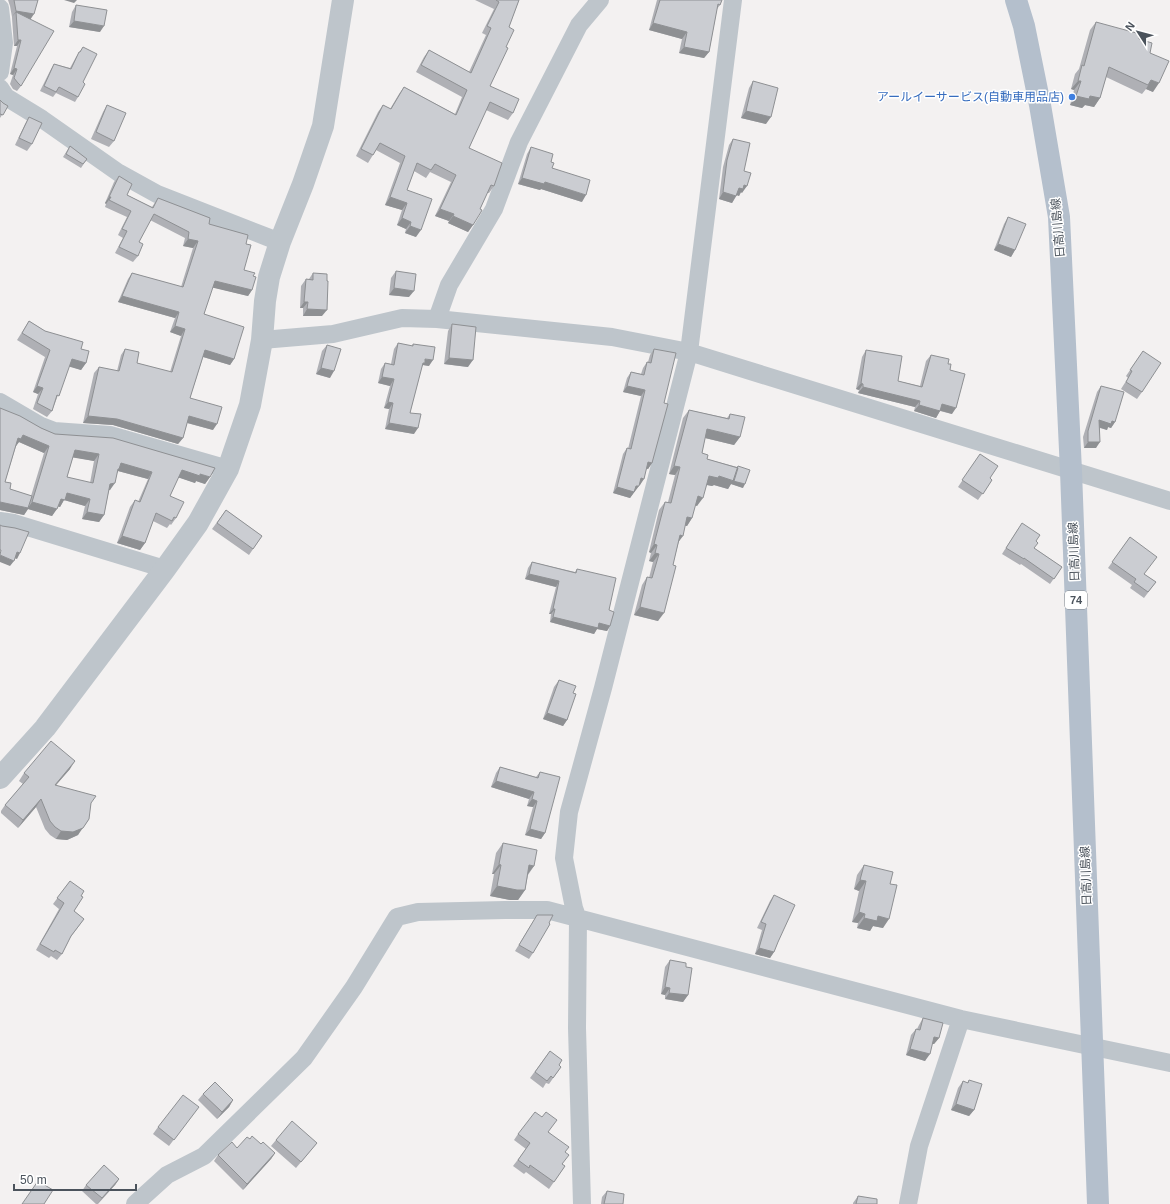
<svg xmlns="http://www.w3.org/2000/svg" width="1170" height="1204" font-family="Helvetica,'Noto Sans JP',sans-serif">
<rect width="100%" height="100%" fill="#f3f1f1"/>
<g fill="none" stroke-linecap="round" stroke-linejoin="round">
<path stroke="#bec5cb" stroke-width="18" d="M0 8 4 43 0 72
M0 88 6 97 42 119 119 173 157 194 280 242
M437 319 449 285 494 209 519 142 579 25 600 0
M262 340 333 334 402 318 437 319 612 337 689 352 1170 501
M0 402 41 426 54 431 110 435 228 469
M0 521 14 523 165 569
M135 1204 167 1175 204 1156 304 1058 354 987 397 917 418 912 505 910H547L961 1019 1170 1063
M582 1204 577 1028 578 919 574 908 564 858 569 812 603 688 689 352 733 0
M908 1204 919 1146 961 1019"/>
<path stroke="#bec5cb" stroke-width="22" d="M0 778 45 728 165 569 198 523 228 469 250 405 262 340 265 301 269 277 280 242 303 184 323 126 343 0"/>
<path stroke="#b4bfcc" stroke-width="22" d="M1016 0 1024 26 1040 105 1059 217 1071 471 1098 1204"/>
</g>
<path fill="#afb0b5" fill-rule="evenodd" d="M8 0H38L30 20 21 86 17 91 13 89 10 84 13 75 10 74 17 46H14L12 18V17L10 6Z
M475 0H519L509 27 506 47 490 86 513 113 508 120 486 110 469 148 494 186 489 193H487L473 225 468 232 448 223 449 221 435 216 451 182 430 172 426 178 414 171 407 190 416 237 405 233 406 229 397 225 402 210 385 205 400 163 376 150 368 163 356 156 378 112 383 105 390 109 399 94 404 87 455 114 462 97 416 72 424 57 429 50 469 72 486 35 482 33 494 9Z
M657 0H722L720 5 717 9 709 52 704 58 679 53 682 39 649 30Z
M76 5 100 32 69 27 72 12Z
M1096 22 1139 39 1150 53 1153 92 1146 89 1142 94 1106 77 1100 98 1094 107 1085 105 1082 108 1070 105 1074 90 1071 89 1075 74 1079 69 1090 30Z
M83 47V82L78 97 75 102 56 93 53 97 40 91 51 69 54 64 70 68 76 57Z
M753 81 766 124 741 118 749 88Z
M0 100 3 103 8 106 0 118Z
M107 105 114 141 109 147 91 139 103 112Z
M29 117 32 144 27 151 15 145 25 124Z
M733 139 744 171 742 193 741 192 739 196 737 195 732 203 719 199 723 167 729 145Z
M70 146 87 159 81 168 63 157Z
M531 147 551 162 552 168 582 202 541 189 540 190 518 184 527 154Z
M119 176 127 195 152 207 158 198 246 244 244 270 253 276 252 290 248 296 212 287 204 314 234 359 230 365 203 357 190 398 213 430 187 423 183 438 178 444 113 425 83 423 94 373 99 367 117 371 121 355 125 349 137 363 170 372 181 336 170 332 175 318 118 302 128 279 132 273 181 287 193 248 183 246 185 238 150 220 139 242 138 256 133 262 115 253 123 238 118 235 127 217 105 207 106 204 105 203 114 182Z
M1008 217 1015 250 1011 257 994 250 1004 224Z
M396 271 409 297 389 295 391 278Z
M313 273 322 316H303V308H300L301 286 306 279H309Z
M29 321 45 331 81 349 86 363 81 370 69 366 52 411 47 417 33 409 38 394 33 392 45 357 17 340Z
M452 324 468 367 444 364 448 331Z
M398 343 412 346 413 344 429 366 423 365 421 368 410 413 414 434 385 429 389 409 384 408 390 386 378 383 381 369 385 363 391 364 394 349Z
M327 345 330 378 316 374 322 351Z
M654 349 664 403 652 463 648 469 647 468 640 485H639L634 492 630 498 613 493 623 454 627 448 628 449 641 396 623 392 627 378 631 372 641 374 643 368 647 362H648L650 355Z
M866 350 898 381 920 386 926 361 931 355 948 364 950 370 952 414 940 411 936 418 914 411 915 407 858 393 859 390 856 389 862 357Z
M1143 351 1142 392 1137 399 1121 389 1128 378 1126 376Z
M1101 386 1115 422 1111 428 1108 427 1107 430 1100 428 1096 448H1084L1083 437 1097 392Z
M0 408 41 428 55 434 210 477 205 484 196 481 195 483 178 477 170 496 176 518 171 525 170 524 167 528 153 521 145 543 140 550 117 543 130 507 135 500 138 502 148 479 118 471 110 490H109L104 515 99 522 82 519 85 506 64 500 60 507 58 506 52 516 28 509 24 515 0 510ZM19 442 44 453 31 496 10 489 5 482 16 446ZM73 457 94 461 90 483 67 477Z
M689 410 727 418 730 414 740 437 734 445 705 438 702 453 707 459 737 467 738 466 743 488 731 484 728 489 714 485 712 486 706 485 697 506 695 505 692 518 687 526H685L679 541 658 621 634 615 642 585 647 577 649 578 653 562 649 561 651 553 649 552 659 510 665 502H668L675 475 669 474 683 418Z
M980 454 990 478 992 480 978 500 958 487Z
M226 510 262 536 249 555 212 529Z
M1018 529 1036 541 1034 548 1062 567 1050 584 1021 564 1020 565 1002 554Z
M1130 537 1144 574 1156 582 1144 598 1130 588 1132 585 1108 568Z
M532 562 575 572 577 569 609 610 610 626 607 631 597 629 594 634 550 622 551 614H549L556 587 525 579 528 568Z
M559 680 573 693 567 720 563 726 543 719 554 687Z
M500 767 536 777 540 772 545 833 541 839 525 835 533 807 527 806 529 799 491 787 496 773Z
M70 769 56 785 91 804 78 835 67 840 56 839 50 835 45 829 36 807 18 828 1 813V811L5 805 23 784 19 781 24 773Z
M503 843 534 866 528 875 525 890 518 900H510L490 896 494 874H492L496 853Z
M864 865 890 884 883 928 873 926 870 931 857 928 858 923 852 922 859 891 854 889 857 875Z
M70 881 81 896 74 911 84 919 70 938 62 954 57 960 51 956 49 958 36 950 59 909 53 904Z
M774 895V952L770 958 755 954 762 930 757 928 770 901Z
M537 915 533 953 529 959 515 951Z
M670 960 688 995 683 1002 665 999V995L661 994 665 967Z
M923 1018 939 1038 934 1044H932L925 1061 906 1055 911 1035 916 1029H917L919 1025Z
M550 1051 559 1065 561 1067 549 1084 546 1083 543 1088 530 1078Z
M969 1080 974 1110 969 1116 951 1110 958 1088 963 1081 967 1083Z
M203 1094 233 1100 229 1107 217 1119 198 1100Z
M194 1113 169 1146 153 1134 158 1127Z
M549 1132 565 1152 562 1164 565 1166 549 1189 526 1172 524 1174 513 1166 526 1149 514 1140 518 1134Z
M250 1139 261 1144 275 1153 271 1159 243 1190 214 1161 218 1155 237 1148Z
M276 1140 317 1143 312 1149 296 1168 271 1146Z
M119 1179 115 1185 98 1204H96L82 1191 86 1185Z
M607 1191 623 1204H601L602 1197Z
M858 1196 877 1204H853V1203Z"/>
<path fill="#8e9093" d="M64 0H77L74 3Z
M16 11 34 14 30 20 16 12 12 17Z
M74 21 104 26 100 32 69 27Z
M653 23 687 32 682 39 649 30Z
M18 40H21L17 46H14Z
M684 47 709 52 704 58 679 53Z
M14 68 17 69 13 75 10 74Z
M1151 80 1159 83 1153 92 1146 89Z
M1078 81H1081L1074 90 1071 89Z
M1076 96H1090L1100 98 1094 107 1085 105 1082 108 1070 105Z
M746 111 771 117 766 124 741 118Z
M522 178 545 182 586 195 582 202 541 189 540 190 518 184Z
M744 185 747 186 742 193 741 192 739 196 734 194 739 188Z
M723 192 736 196 732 203 719 199Z
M109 197H111L106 204 105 203Z
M390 197 407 203 402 210 385 205Z
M440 209 454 214 449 221 435 216Z
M453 216 473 225 468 232 448 223Z
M402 218 411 222 406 229 397 225Z
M410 226 421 230 416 237 405 233Z
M188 239 198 241 193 248 183 246Z
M998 244 1015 250 1011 257 994 250Z
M215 281 252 290 248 296 210 287Z
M394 288 414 291 409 297 389 295Z
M122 296 179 312 175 318 118 302Z
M304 302H308L303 308H300Z
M307 309 327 310 322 316H303Z
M175 326 185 329 181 336 170 332Z
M205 350 234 359 230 365 200 356Z
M449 358 473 360 468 367 444 364Z
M72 359 86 363 81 370 67 366Z
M425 359 433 360 429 366 423 365 420 369H418Z
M321 368 334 371 330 378 316 374Z
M382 377 394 379 390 386 378 383Z
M861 383 863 384 859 390 856 389Z
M37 386 43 388 38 394 33 392Z
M627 386 645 390 641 396 623 392Z
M863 387 920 401 915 407 858 393Z
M388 402 393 403 389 409 384 408Z
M942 404 956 408 952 414 938 410Z
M919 405 940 411 936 418 914 411Z
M88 416 117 419 183 438 178 444 113 425 83 423Z
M189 416 217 424 213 430 184 422Z
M1099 420 1112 421 1115 422 1111 428 1108 427 1107 430 1095 426Z
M389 423 418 428 414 434 385 429Z
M707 429 740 437 734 445 701 437Z
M23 435 49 446 44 453 19 442 16 446 13 445 18 438Z
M1088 442H1100L1096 448H1084Z
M75 450 99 454 94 461 70 457Z
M648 462 652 463 648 469 644 468Z
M121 463 152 472 148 479 118 471 115 476Z
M674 466 680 467 675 475 669 474Z
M182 470 200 474 210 477 205 484 196 481 195 483 177 477Z
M709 476H719L745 484 743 488 731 484 728 489 714 485 712 486 703 484Z
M641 478 644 479 640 485 636 484Z
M115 483 110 490 105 491 110 484Z
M636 486H639L630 498 613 493 617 487Z
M67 493 90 499 85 506 64 500 60 507 56 506 61 499Z
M698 496 703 498 697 506 692 504Z
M0 502 28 508 32 502 57 509 52 516 28 509 24 515 0 510Z
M87 512 104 515 99 522 82 519Z
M687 517 692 518 687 526 682 525Z
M680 535 683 536 677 544Z
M122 536 145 543 140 550 117 543Z
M654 544 657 545 651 553 649 552Z
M17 552 20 553 17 559 14 558Z
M655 553 659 554 653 562 649 561Z
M0 555 14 561 10 566 0 562Z
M529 574 559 581 556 587 525 579Z
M640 607 664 613 658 621 634 615Z
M553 609H555L551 614H549Z
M553 617 599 623 610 626 607 631 597 629 594 634 550 622Z
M547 713 567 720 563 726 543 719Z
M75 761 70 769 50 792 55 785Z
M496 781 534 792 529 799 491 787Z
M41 799 36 807 18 828 23 820Z
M532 799 537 801 533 807 527 806Z
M89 819 78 835 67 840 56 839 61 831Z
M530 829 545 833 541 839 525 835Z
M499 864 501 865 494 874H492Z
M529 865 534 866 527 875Z
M860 880 866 881 859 891 854 889Z
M497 886 525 890 518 900H510L490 896Z
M859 912 865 914 858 923 852 922Z
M878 916 889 919 883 928 873 926 870 931 857 928 864 918Z
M759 948 774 952 770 958 755 954Z
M665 987 670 988 665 995 661 994Z
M669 993 688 995 683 1002 665 999Z
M934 1037 939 1038 934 1044H930Z
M910 1049 930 1054 925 1061 906 1055Z
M233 1100 229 1107 217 1119 222 1112Z
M956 1104 974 1110 969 1116 951 1110Z
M275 1153 271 1159 243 1190 247 1184Z
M119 1179 115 1185 97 1204 102 1198Z"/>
<path fill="#cbcdd2" stroke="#8e9093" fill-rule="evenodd" d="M14 0H38L34 14 16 11Z
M496 0H519L509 27 514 30 506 47 508 48 490 86 519 99 513 113 490 102 469 148 502 163 494 186 491 185 480 209 482 210 481 212 473 225 453 216 454 214 440 209 456 175 435 164 431 170 417 163 407 190 432 199 421 230 410 226 411 222 402 218 407 203 390 197 405 156 380 143 373 155 361 149 383 105 391 109 404 87 456 115 467 90 421 65 429 50 471 73 491 28 487 26 499 2Z
M660 0H722L720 5 718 4 709 52 684 47 687 32 653 23Z
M76 5 107 10 104 26 74 21Z
M16 12 54 31 21 86 18 83 14 78 17 69 14 68 21 40H18Z
M1096 22 1140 34 1139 39 1152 43 1150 53 1169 61 1159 83 1151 80 1148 85 1109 67 1100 98 1090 96 1089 99 1076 96 1081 81H1078L1082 65 1084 66Z
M83 47 97 54 83 82 85 84 78 97 59 87 56 92 44 86 54 64 71 69 79 52H80Z
M753 81 778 88 771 117 746 111Z
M0 100 3 103 8 106 3 115 0 114Z
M107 105 126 113 114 141 96 132Z
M29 117 42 123 32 144 19 138Z
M733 139 750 143 744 171 751 173 747 186 744 185 743 189 739 188 736 196 723 192 727 160Z
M70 146 87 159 83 164 66 154Z
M531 147 553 154 551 162 554 163 552 168 590 180 586 195 545 182 544 184 522 178Z
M119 176 132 184 127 195 153 208 158 198 210 218 209 224 248 235 246 244 251 245 244 270 255 273 253 276 256 277 252 290 215 281 204 314 244 327 234 359 205 350 190 398 222 407 217 424 189 416 183 438 117 419 88 416 99 367 119 371 125 349 139 352 137 363 172 372 185 329 175 326 179 312 122 296 132 273 183 287 198 241 188 239 189 232 154 214 139 242 143 244 138 256 119 247 127 231 122 229 131 211 109 200 111 197H109Z
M1008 217 1026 224 1015 250 998 244Z
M396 271 416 274 414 291 394 288Z
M313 273 327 274V281H328L327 310 307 309 308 302H304L306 279 313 280Z
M29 321 45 331 83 342 81 349 89 351 86 363 72 359 59 396 57 395 52 411 37 403 43 388 37 386 50 350 22 333Z
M452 324 476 327 473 360 449 358Z
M398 343 413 346V344L435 347 433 360 425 359V363H423L410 413 421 414 418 428 389 423 393 403 388 402 394 379 382 377 385 363 394 365Z
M327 345 341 349 334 371 321 368Z
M654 349 676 353 664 403 668 404 652 463 648 462 644 479 641 478 639 486H636L634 492 617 487 627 448 631 449 645 390 627 386 631 372 644 375 647 362 651 363Z
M866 350 902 356 898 381 922 387 931 355 949 359 948 364H951L950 370 965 374 956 408 942 404 940 411 919 405 920 401 863 387V384L861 383Z
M1143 351 1161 363 1142 392 1126 382 1132 371 1130 370Z
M1101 386 1124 392 1115 422 1112 421 1111 424 1099 420 1100 442H1088V431Z
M0 408 20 416 41 428 55 434 113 438 215 468 210 477 200 474V476L182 470 170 496 184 502 176 518 174 517 172 521 156 513 145 543 122 536 135 500 140 502 152 472 121 463 119 469H118L115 483 110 484 104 515 87 512 90 499 67 493 65 500 61 499 57 509 32 502 49 446 23 435 21 439 18 438 5 482 11 483 10 489 32 496 28 508 0 502ZM75 450 99 454 93 483 67 477Z
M689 410 729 419 730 414 745 417 740 437 707 429 702 453 708 455 707 459 738 468 734 481 719 476 718 478 709 476 703 498 698 496 692 518 687 517 683 536 680 535 673 565 676 566 664 613 640 607 647 577 652 578 659 554 655 553 657 545 654 544 665 502 671 503 680 467 674 466Z
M980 454 998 466 990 478 992 480 983 494 962 480Z
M738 466 750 470 745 484 733 481Z
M226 510 262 536 253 549 217 523Z
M1022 523 1040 535 1036 541 1038 543 1034 548 1062 567 1054 579 1024 558V559L1006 548Z
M0 525 2 526 15 528 29 532 20 553 17 552 14 561 0 555 1 550H0Z
M1130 537 1157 557 1144 574 1156 582 1148 592 1134 582 1136 579 1112 562Z
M532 562 576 573 577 569 616 578 609 610 614 612 610 626 599 623 598 628 553 617 555 609H553L559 581 529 574Z
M559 680 576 686 573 693 576 694 567 720 547 713Z
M51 741 75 761 55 785 96 796 91 803 89 819 83 828 73 832 61 831 55 827 50 821 41 799 23 820 5 805 29 777 24 773Z
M500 767 538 778 540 772 560 777 545 833 530 829 537 801 532 799 534 792 496 781Z
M503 843 537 850 534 866 529 865 525 890H517L497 886 501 865 499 864Z
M864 865 893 872 890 884 897 885 889 919 878 916 877 921 864 918 865 914 859 912 866 881 860 880Z
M70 881 84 891 81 896 83 897 74 911 84 919 71 936 62 954 55 950 54 952 40 944 64 903 57 898Z
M774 895 795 905 778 942 774 952 759 948 766 924 761 922Z
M537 915H553L549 923 550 924 533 953 519 945Z
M670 960 686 963V967L692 968 688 995 669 993 670 988 665 987Z
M923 1018 943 1023 939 1038 934 1037 930 1054 910 1049 916 1029 920 1030Z
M550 1051 562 1060 559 1065 561 1067 553 1078 551 1076 547 1081 535 1072Z
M969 1080 982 1084 974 1110 956 1104 963 1081 968 1083Z
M215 1082 233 1100 222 1112 203 1094Z
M183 1095 199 1107 174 1140 158 1127Z
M535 1112 542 1117 546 1112 557 1120 548 1132 569 1147 565 1152 569 1155 562 1164 565 1166 554 1182 530 1165 529 1168 518 1160 530 1143 518 1134Z
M292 1121 317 1143 301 1162 276 1140Z
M252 1136 261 1144 263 1142 275 1153 247 1184 218 1155 232 1142 237 1148 247 1137 250 1139Z
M104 1165 119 1179 102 1198 86 1185Z
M38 1181 53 1190 44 1204H22Z
M607 1191 624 1194 623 1204H604Z
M858 1196 877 1199V1204H856Z"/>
<circle fill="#3f7fe0" stroke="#fff" stroke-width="1.5" cx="1072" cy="97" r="4"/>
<g text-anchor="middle" stroke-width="3" stroke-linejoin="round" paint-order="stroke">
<rect fill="#fff" stroke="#81878d" stroke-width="1" x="1065" y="591" width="22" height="18" rx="3"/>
<g font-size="11" font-weight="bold" fill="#4b535c">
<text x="1076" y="604">74</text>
</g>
<g font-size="12" fill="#366cbe" stroke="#fff" text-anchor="end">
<text x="1064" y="101">アールイーサービス(自動車用品店)</text>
</g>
<g font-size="12" fill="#4b535c" stroke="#fff">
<text transform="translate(1058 228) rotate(-95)" y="4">日高川島線</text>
<text transform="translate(1074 552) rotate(-92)" y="4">日高川島線</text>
<text transform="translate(1086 876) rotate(-92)" y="4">日高川島線</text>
</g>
</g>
<g transform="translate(1138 32) rotate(306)" stroke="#ffffff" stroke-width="3" paint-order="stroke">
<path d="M0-3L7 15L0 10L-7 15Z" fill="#4b535c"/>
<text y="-6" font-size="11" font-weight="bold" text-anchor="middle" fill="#4b535c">N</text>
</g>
<path d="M14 1184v6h122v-6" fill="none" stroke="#4b535c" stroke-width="2"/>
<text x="20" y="1184" font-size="12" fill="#4b535c" stroke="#ffffff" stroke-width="3" paint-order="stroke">50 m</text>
</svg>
